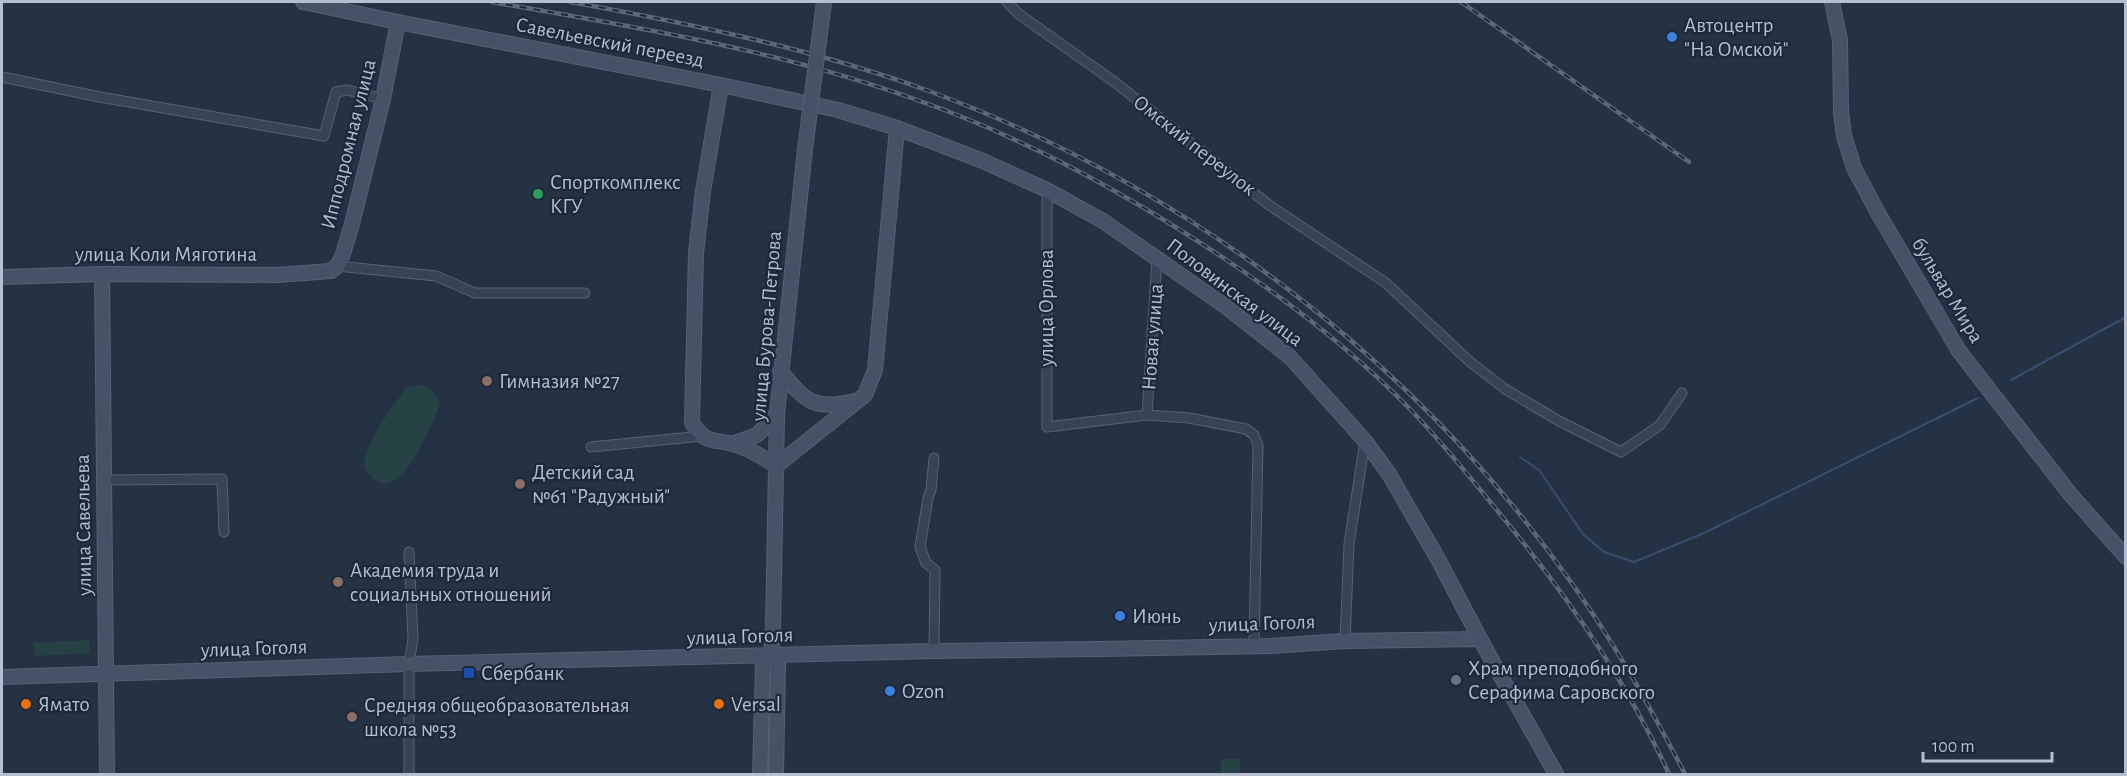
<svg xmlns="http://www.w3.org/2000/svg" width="2127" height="776" font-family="'Alegreya Sans',sans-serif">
<rect width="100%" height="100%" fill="#243244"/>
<path fill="#264245" d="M422 385 433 392 440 402C437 417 413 464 403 474 397 480 390 482 382 484 375 480 368 476 365 467 360 450 396 401 407 387Z
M89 640 90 653 35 656 33 643Z
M1221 759H1240V774H1221Z"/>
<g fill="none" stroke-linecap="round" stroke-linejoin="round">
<path stroke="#374e6d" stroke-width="2" d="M2011 380 2126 317
M1520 457 1539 470 1583 534 1604 552 1634 562 1704 533 1978 398"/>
<g stroke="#576271" stroke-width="11">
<path id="street" d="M1007 2 1020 15 1116 83 1269 205 1386 283 1469 361 1505 389 1559 421 1621 452 1660 425 1682 393
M2 77 100 97 324 136 336 92 347 90 383 99
M1047 190V427L1147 415 1189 418 1246 429 1254 435 1258 445 1254 645
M337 266 436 276 475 293H585
M1147 415 1157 258
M591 447 702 436
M934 458 931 490 928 498 920 547 926 563 935 570 934 651
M104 480 222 479 224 532
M1345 641 1349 544 1365 441
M409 774V664L413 639 409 552"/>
</g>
<g stroke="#576271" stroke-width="16">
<path id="secondary" d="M303 2 398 22 721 85 838 110 897 128 983 161 1047 190 1103 221 1225 306 1290 357 1365 441 1389 474 1438 559 1480 639 1556 774
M1832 2 1840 40 1841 112 1844 136 1854 168 1878 213 1959 351 2070 494 2126 557
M721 85 703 191 696 253 692 423C708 445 709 438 733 444 749 448 763 457 776 466
M102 274 107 774
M2 277 102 274 277 275 331 271 337 266 342 257 352 224 383 99 398 22
M780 371C807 403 813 410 855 401
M732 444 757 435 777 414
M776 466 865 395 875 370 897 128
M771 655 778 665 776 774
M2 677 409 664 934 651 1099 649 1269 646 1345 641 1480 639
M760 774 763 666 771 655 773 629 777 414 805 149"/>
</g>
<use href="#street" stroke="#394453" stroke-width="9"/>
<use href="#secondary" stroke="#465367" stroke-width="14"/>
<g stroke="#5b687b" stroke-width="4.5">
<path id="rail" d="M492 2C636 27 778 50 917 100 1026 138 1129 195 1225 259 1291 303 1353 351 1409 408 1443 443 1474 482 1505 520 1569 598 1627 682 1669 774
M571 2C692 24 813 49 929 91 1186 186 1416 361 1573 585 1616 645 1651 709 1685 774
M1461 2 1689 162"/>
</g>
<use href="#rail" stroke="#1d2939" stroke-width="2" stroke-dasharray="7" stroke-linecap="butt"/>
<g stroke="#576271" stroke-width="16" stroke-linecap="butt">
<path id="secondary-bridge" d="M805 149 824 2"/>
</g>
<use href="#secondary-bridge" stroke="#465367" stroke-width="14"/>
</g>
<g fill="#3f7fe0" stroke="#1d2939" stroke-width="2">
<circle cx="1672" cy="37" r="6"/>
<circle cx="1120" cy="616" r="6"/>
<circle cx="890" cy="691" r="6"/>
</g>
<circle fill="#2e9e5b" stroke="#1d2939" stroke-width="2" cx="538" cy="194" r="6"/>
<g fill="#8d6e63" stroke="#1d2939" stroke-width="2">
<circle cx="487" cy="381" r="6"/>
<circle cx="520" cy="484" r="6"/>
<circle cx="338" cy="582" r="6"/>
<circle cx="352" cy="717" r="6"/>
</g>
<rect fill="#1a4fb4" stroke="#1d2939" stroke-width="2" x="463" y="667" width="12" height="12" rx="3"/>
<circle fill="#6b7280" stroke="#1d2939" stroke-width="2" cx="1456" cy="680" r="6"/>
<g fill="#e8710a" stroke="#1d2939" stroke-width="2">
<circle cx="26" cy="704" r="6"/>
<circle cx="719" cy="704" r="6"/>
</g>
<g text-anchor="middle" stroke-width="4.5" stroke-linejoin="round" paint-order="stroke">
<g font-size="21" fill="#b6bfcd" stroke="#1d2939" text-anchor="start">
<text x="1684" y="32">Автоцентр<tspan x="1684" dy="24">"На Омской"</tspan></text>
<text x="550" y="189">Спорткомплекс<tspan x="550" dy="24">КГУ</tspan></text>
<text x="499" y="388">Гимназия №27</text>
<text x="532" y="479">Детский сад<tspan x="532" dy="24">№61 "Радужный"</tspan></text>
<text x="350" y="577">Академия труда и<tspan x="350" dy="24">социальных отношений</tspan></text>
<text x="1132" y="623">Июнь</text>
<text x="1468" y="675">Храм преподобного<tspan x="1468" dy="24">Серафима Саровского</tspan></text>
<text x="481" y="680">Сбербанк</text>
<text x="902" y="698">Ozon</text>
<text x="38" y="711">Ямато</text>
<text x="731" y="711">Versal</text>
<text x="364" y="712">Средняя общеобразовательная<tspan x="364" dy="24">школа №53</tspan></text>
</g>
<g font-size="21" fill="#b6bfcd" stroke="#1d2939">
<text transform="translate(610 42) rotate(11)" y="7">Савельевский переезд</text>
<text transform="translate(348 144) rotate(-76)" y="7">Ипподромная улица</text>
<text transform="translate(1195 145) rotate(38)" y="7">Омский переулок</text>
<text x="166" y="261">улица Коли Мяготина</text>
<text transform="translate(1948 290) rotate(59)" y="7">бульвар Мира</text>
<text transform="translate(1235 292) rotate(37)" y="7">Половинская улица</text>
<text transform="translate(1046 308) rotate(-90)" y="7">улица Орлова</text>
<text transform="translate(766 326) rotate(-85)" y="7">улица Бурова-Петрова</text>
<text transform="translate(1152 337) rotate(-86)" y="7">Новая улица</text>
<text transform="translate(83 525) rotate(-91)" y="7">улица Савельева</text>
<text transform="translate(1262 623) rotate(-2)" y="7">улица Гоголя</text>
<text transform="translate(740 636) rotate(-2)" y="7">улица Гоголя</text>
<text transform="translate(254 648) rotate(-2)" y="7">улица Гоголя</text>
</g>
</g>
<rect width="2127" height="776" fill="none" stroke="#b6bfcd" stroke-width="6"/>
<path d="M1923 752v9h129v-9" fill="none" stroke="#b6bfcd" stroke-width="3"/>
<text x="1932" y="752" font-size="18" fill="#b6bfcd" stroke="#1d2939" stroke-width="4.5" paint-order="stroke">100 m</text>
</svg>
